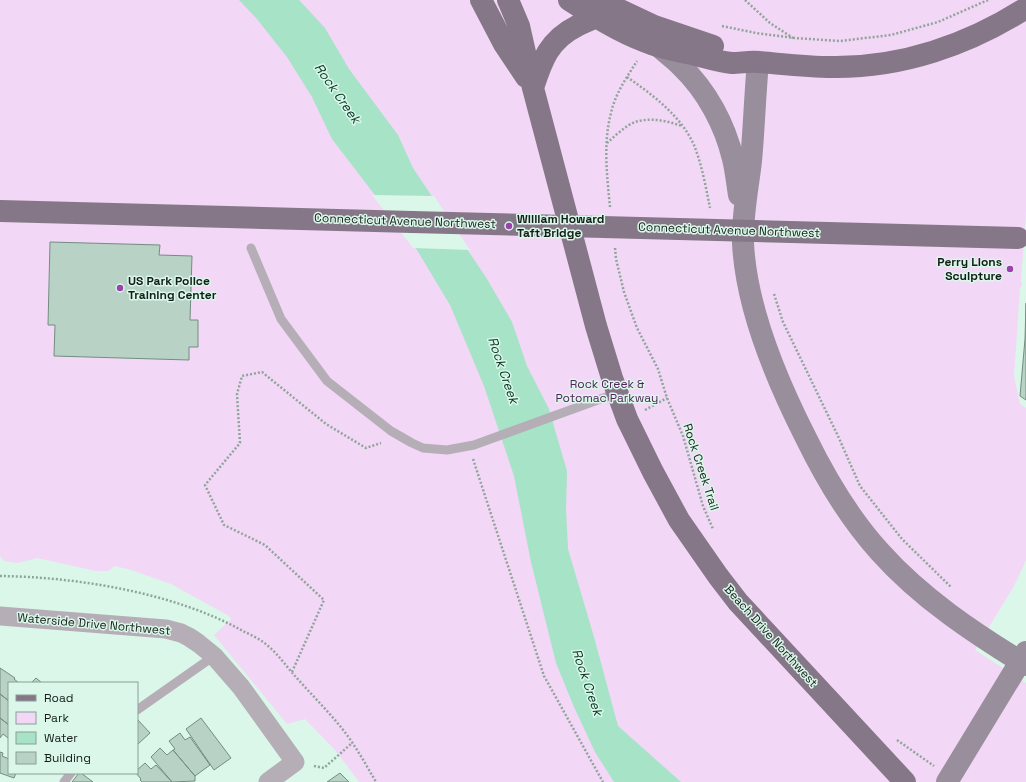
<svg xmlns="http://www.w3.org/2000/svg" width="1026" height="782" font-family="'Space Grotesk',sans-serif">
<rect width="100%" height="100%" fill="#dbf7e9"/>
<path fill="#f2d7f6" d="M0 0H1026V213L1021 280 1022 285 1020 288 1014 376 1020 404 1026 408V560L1014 586 975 650 1026 683V782H359L335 750 305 719 287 724 214 635 231 619 229 616 171 584 131 570 115 566 108 571H96L37 558 18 563 4 561 0 556Z"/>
<path fill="#a6e3c7" d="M239 0H299L325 28 349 69 398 135 413 168 487 279 512 322 527 366 549 409 562 454 567 471 566 509 568 549 594 637 618 726 681 782H614L595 752 574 707 556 663 531 562 514 476 484 386 450 305 417 250 332 139 312 97 287 57 257 19Z"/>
<path fill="#dbf7e9" d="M372 195 434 196 470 250 413 248Z"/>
<path fill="#b8d3c6" stroke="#738d80" d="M50 242 160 245 159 255 192 256 190 320H198V347H189V360L54 356 55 325H48Z
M1026 303V400L1020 396 1025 339Z
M0 668 15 678 14 679 19 683H9V701L0 694Z
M36 678 42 683H31Z
M0 694 9 701V725L0 718Z
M0 718 9 725V736L8 738 3 734 0 738Z
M201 718 231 758 214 770 186 729Z
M137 719 150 733 138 744 137 743Z
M180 733 185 740 190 737 210 765 195 776 173 750 175 749 169 741Z
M160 748 167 755 173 750 195 776V781L172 782 151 757Z
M0 752 3 753 2 756 9 759V773H16L14 778 0 773Z
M145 763 151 769 156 765 172 782H142L140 780 141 779 136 773 137 770Z
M79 773H81L93 782H72Z
M340 773 349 782H327Z"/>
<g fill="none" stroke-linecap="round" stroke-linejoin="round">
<path stroke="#90a59a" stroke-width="2.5" stroke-dasharray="2 2" stroke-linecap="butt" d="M745 0 770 23 793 38
M722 26 756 33 794 38 840 41 891 35 938 22 988 0
M627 77C653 95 681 116 694 145 702 165 706 188 710 208
M607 143C615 136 625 126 635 122 651 117 667 121 682 126
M610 207C607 176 603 143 611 113 615 94 627 77 637 61
M615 248 616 259 624 292 637 328 658 369 667 398 683 436 703 506 713 529
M774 294 783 322 838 436 860 486 902 539 951 587
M645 410 667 398
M473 459 544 676 603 782
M0 576C78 577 175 593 243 631 251 635 260 639 267 645 278 654 286 666 295 676 310 693 326 709 340 726 354 743 365 763 376 782
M292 672 324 600 265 545 224 525 205 485 240 443 237 394 242 376 262 372 326 424 366 448 381 443
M897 740 934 766
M314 766 324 768 352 743"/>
<path stroke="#b6aeb7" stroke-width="9" d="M251 248 281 319 327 381 391 431 412 443 423 448 447 450 474 445 617 393
M137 710 214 656
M64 782 71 773"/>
<path stroke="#b6aeb7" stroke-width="19" d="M0 616 166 629 181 633 189 637 198 643 214 656 241 687 295 762 268 782"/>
<path stroke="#998e9b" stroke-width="22" d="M658 46C666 53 674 59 681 66 707 91 725 125 733 159 736 171 737 183 739 195
M758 62C755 95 754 128 751 161 748 188 742 215 743 243 746 308 777 381 806 438 826 479 849 518 880 552 921 598 974 633 1026 665"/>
<path stroke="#857787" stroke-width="22" d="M481 0 504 44 526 77
M508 0 519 26 533 88 596 326 612 378 627 419 653 472 679 520 718 576 738 602 905 782
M569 0C594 16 619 32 646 42 662 49 680 51 696 55 708 58 720 62 732 63 741 63 750 61 759 62 783 64 807 67 832 67 901 68 968 45 1026 8
M599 0 654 26 713 46
M533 88C542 60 549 40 577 26 586 21 596 18 606 13
M0 211 412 222"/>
<path stroke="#998e9b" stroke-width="22" d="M947 782 1026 652"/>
<path stroke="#857787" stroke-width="22" d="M412 222 1018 238"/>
</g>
<g fill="#9c42ad" stroke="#dbf7e9" stroke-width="1.5">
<circle cx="509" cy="226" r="4"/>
<circle cx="1010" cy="269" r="4"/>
<circle cx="120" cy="288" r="4"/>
</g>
<g text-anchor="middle" stroke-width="3" stroke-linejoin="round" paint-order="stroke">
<g font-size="12" font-weight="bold" fill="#141e19" stroke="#dbf7e9" text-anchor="start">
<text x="517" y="223">William Howard<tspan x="517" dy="14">Taft Bridge</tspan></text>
<text x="1002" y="266" text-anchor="end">Perry Lions<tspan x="1002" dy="14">Sculpture</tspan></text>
<text x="128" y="285">US Park Police<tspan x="128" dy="14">Training Center</tspan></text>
</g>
<g font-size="12" fill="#141e19" stroke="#dbf7e9">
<text transform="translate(405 221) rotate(2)" y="4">Connecticut Avenue Northwest</text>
<text transform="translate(729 230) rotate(2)" y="4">Connecticut Avenue Northwest</text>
<text transform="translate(701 467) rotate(72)" y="4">Rock Creek Trail</text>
<text transform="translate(94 624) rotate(5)" y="4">Waterside Drive Northwest</text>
<text transform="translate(771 636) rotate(48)" y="4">Beach Drive Northwest</text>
</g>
<g font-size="12" fill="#52245b" stroke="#dbf7e9">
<text x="607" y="388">Rock Creek &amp;<tspan x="607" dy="14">Potomac Parkway</tspan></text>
</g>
<g font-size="13" font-style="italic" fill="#003422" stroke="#dbf7e9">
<text transform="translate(338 93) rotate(55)" y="5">Rock Creek</text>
<text transform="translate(504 370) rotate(71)" y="5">Rock Creek</text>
<text transform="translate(588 682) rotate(71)" y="5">Rock Creek</text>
</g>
</g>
<rect x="8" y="682" width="130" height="92" fill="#dbf7e9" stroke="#8ba096"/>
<rect x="16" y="695" width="20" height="6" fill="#857787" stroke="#8ba096"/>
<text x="44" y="702" font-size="12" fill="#141e19">Road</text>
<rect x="16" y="712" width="20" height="12" fill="#f2d7f6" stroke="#8ba096"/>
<text x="44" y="722" font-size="12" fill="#141e19">Park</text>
<rect x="16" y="732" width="20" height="12" fill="#a6e3c7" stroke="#8ba096"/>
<text x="44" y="742" font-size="12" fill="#141e19">Water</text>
<rect x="16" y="752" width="20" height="12" fill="#b8d3c6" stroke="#8ba096"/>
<text x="44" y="762" font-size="12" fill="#141e19">Building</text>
</svg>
